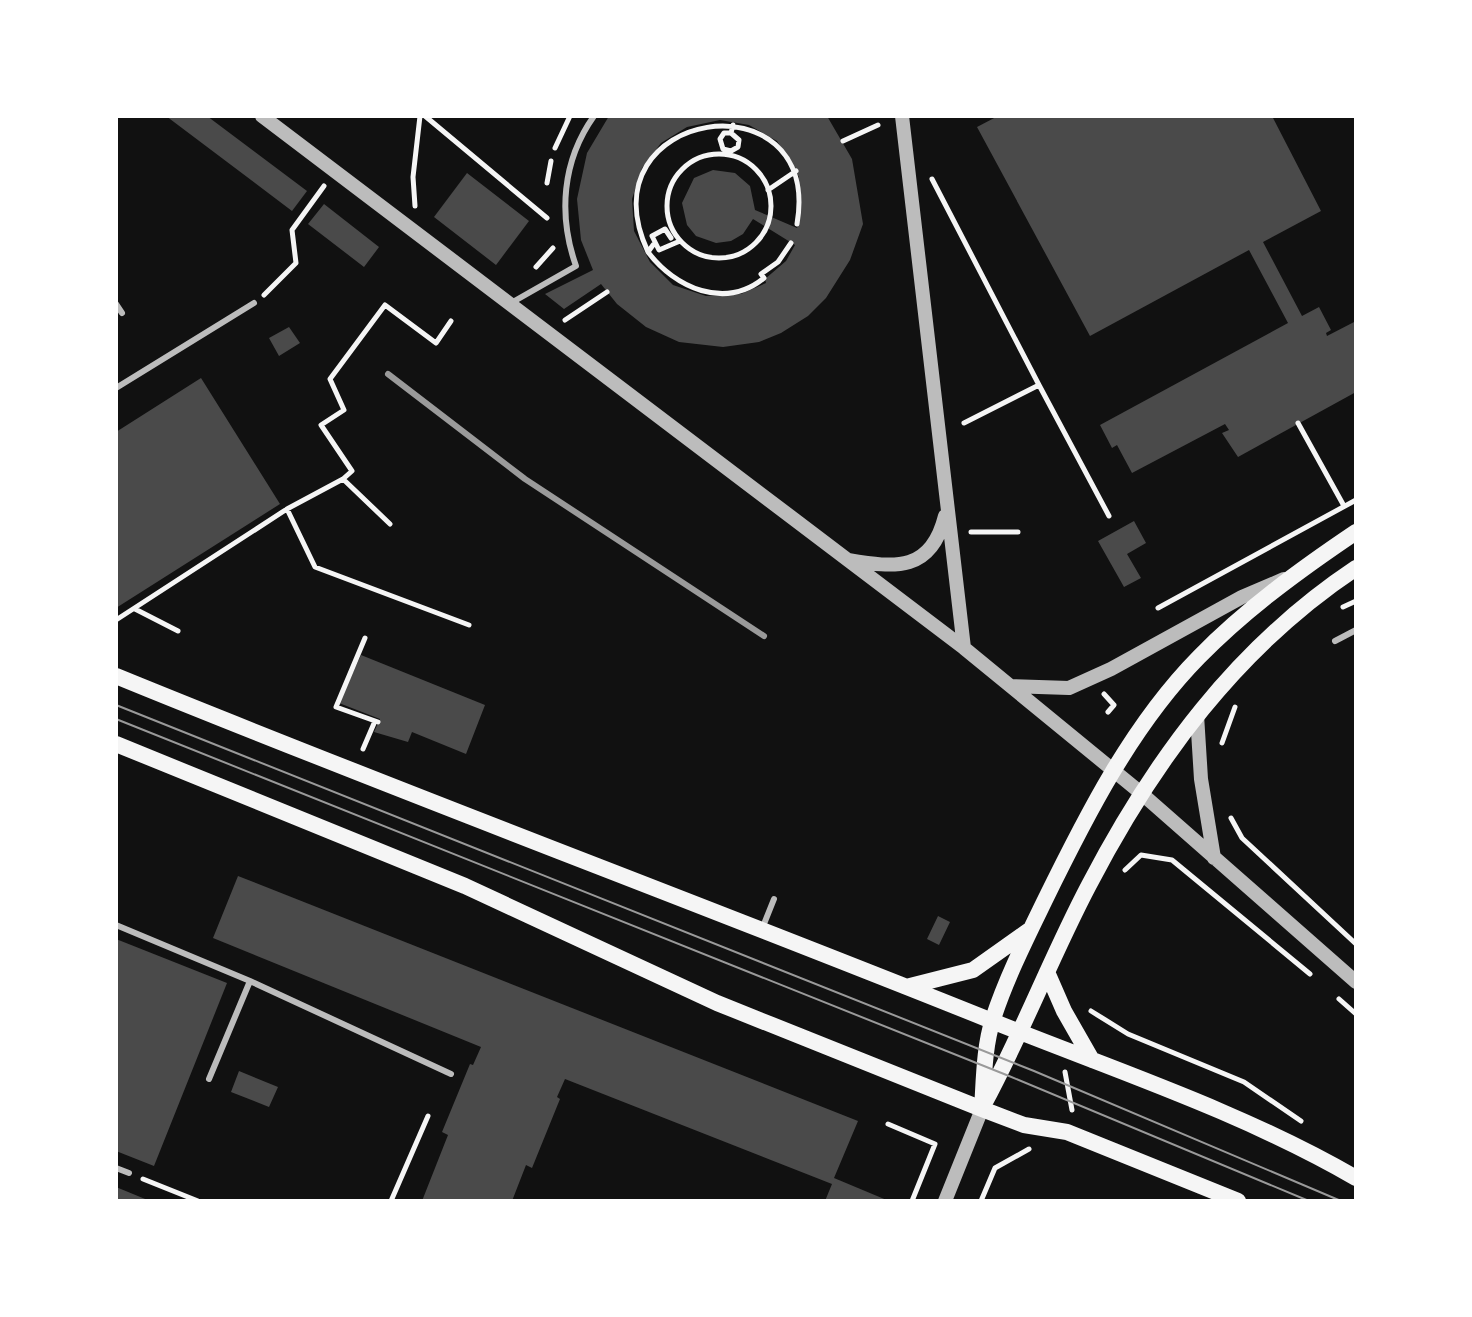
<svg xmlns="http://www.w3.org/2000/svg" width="1472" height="1317" font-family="Raleway,sans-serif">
<rect width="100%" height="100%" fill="#111"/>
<path fill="#4a4a4a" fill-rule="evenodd" d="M166 116H207L307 191 292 211Z
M609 116H827L852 159 863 224 850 260 826 298 808 316 781 333 759 342 723 347 679 342 646 327 617 304 601 284 564 309 545 294 593 270 581 240 577 199 587 153ZM720 120 749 125 777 141 799 177 796 180 800 219 797 228 755 210 750 186 735 173 713 170 694 178 682 203 687 225 696 236 716 243 731 241 743 234 753 219 795 245 786 261 765 279 766 283 741 294 706 296 673 285 650 262 634 231 632 199 642 168 661 143 687 127Z
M998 116H1272L1321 211 1263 242 1302 316 1319 307 1331 330 1326 333 1327 336 1356 321V392L1238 457 1222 433 1229 430 1225 424 1132 473 1117 445 1112 448 1100 425 1288 323 1249 250 1090 336 977 127Z
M467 173 529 221 496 265 434 217Z
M324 204 379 247 364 267 308 224Z
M289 327 300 343 279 356 269 338Z
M201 378 280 504 116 608V432Z
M1134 521 1146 543 1127 554 1141 578 1124 587 1098 541Z
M361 655 485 705 466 754 412 732 408 742 374 732 380 719 339 703Z
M238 876 858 1121 834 1178 889 1201H825L832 1184 565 1079 557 1097 560 1099 532 1168 526 1165 512 1201H422L448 1135 442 1132 470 1064 473 1065 481 1047 213 938Z
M938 916 950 922 939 945 927 939Z
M116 939 227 983 154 1166 116 1151Z
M239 1071 278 1087 269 1107 231 1092Z
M116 1187 150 1201H116Z"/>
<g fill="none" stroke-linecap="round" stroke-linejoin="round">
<path stroke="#f5f5f5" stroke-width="5" d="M425 116 547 218
M731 133 739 140 738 147 731 151 723 149 720 139 724 133H731L733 125
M843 141 878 125
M555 148 570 116
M667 206a52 52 0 1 1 104 0a52 52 0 1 1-104 0Z
M932 179 1039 385 964 423
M547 183 551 161
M768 190 796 171
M415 206 413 177 420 116
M671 238 665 229 652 236 659 250 680 241
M653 245 648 252C675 288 725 310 764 278L761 274 778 262 791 243
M648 252C581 108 823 73 797 224
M536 267 553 248
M264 295 296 263 292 230 324 186
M565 320 607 292
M1039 385 1109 516
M1298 423 1344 506
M343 479 352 471 321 425 344 410 330 379 385 305 436 343 451 321
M287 509 315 567 469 625
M971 532H1018
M1343 607 1356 601
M1158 608 1356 500
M135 609 178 631
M116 620 287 509 343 479 390 524
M365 638 336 707 378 722
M1104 694 1114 705 1108 712
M1222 743 1235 707
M363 749 375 721
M1231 818 1242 838 1356 944
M1125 870 1141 855 1172 860 1310 974
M1339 999 1356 1014
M1091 1011 1128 1034 1244 1082 1301 1121
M1065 1072 1072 1110
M888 1124 935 1144 912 1201
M143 1179 198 1201
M391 1201 428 1116
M981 1201 995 1168 1029 1149"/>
<path stroke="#bcbcbc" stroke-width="6" d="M511 303 576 266C558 215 562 161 594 116
M116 304 122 313
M116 388 254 303
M1335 641 1356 630
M116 925 250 981 451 1074
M762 929 774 899
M209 1079 250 981
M116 1168 129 1173"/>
<path stroke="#bcbcbc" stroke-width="14" d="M262 116 964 648 1141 793 1356 982
M902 116 964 648
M848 560C896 568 931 572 945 516
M1012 686 1069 688 1111 669 1242 597 1284 579
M1197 715 1201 779 1214 858
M945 1201 982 1109"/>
<path stroke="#f5f5f5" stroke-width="16" d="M116 676C407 795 701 904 992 1021 1114 1070 1242 1112 1356 1178
M116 744 465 886 717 1003 982 1109 1024 1125 1067 1132 1238 1201
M1047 972 1064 1011 1092 1060
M910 986 973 970 1028 931
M984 1104C1023 1032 1051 957 1089 885 1154 760 1237 647 1356 568
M982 1109C984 1079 984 1047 993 1019 1006 979 1026 939 1044 902 1086 816 1132 725 1199 657 1246 609 1301 569 1356 532"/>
<path stroke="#9a9a9a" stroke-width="2" d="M116 705 1034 1071 1341 1201
M116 719 1009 1076 1309 1201"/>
<path stroke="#9a9a9a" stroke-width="6" d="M388 374 525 479 764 636"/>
</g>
<rect width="1472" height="1317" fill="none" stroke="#ffffff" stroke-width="236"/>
</svg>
